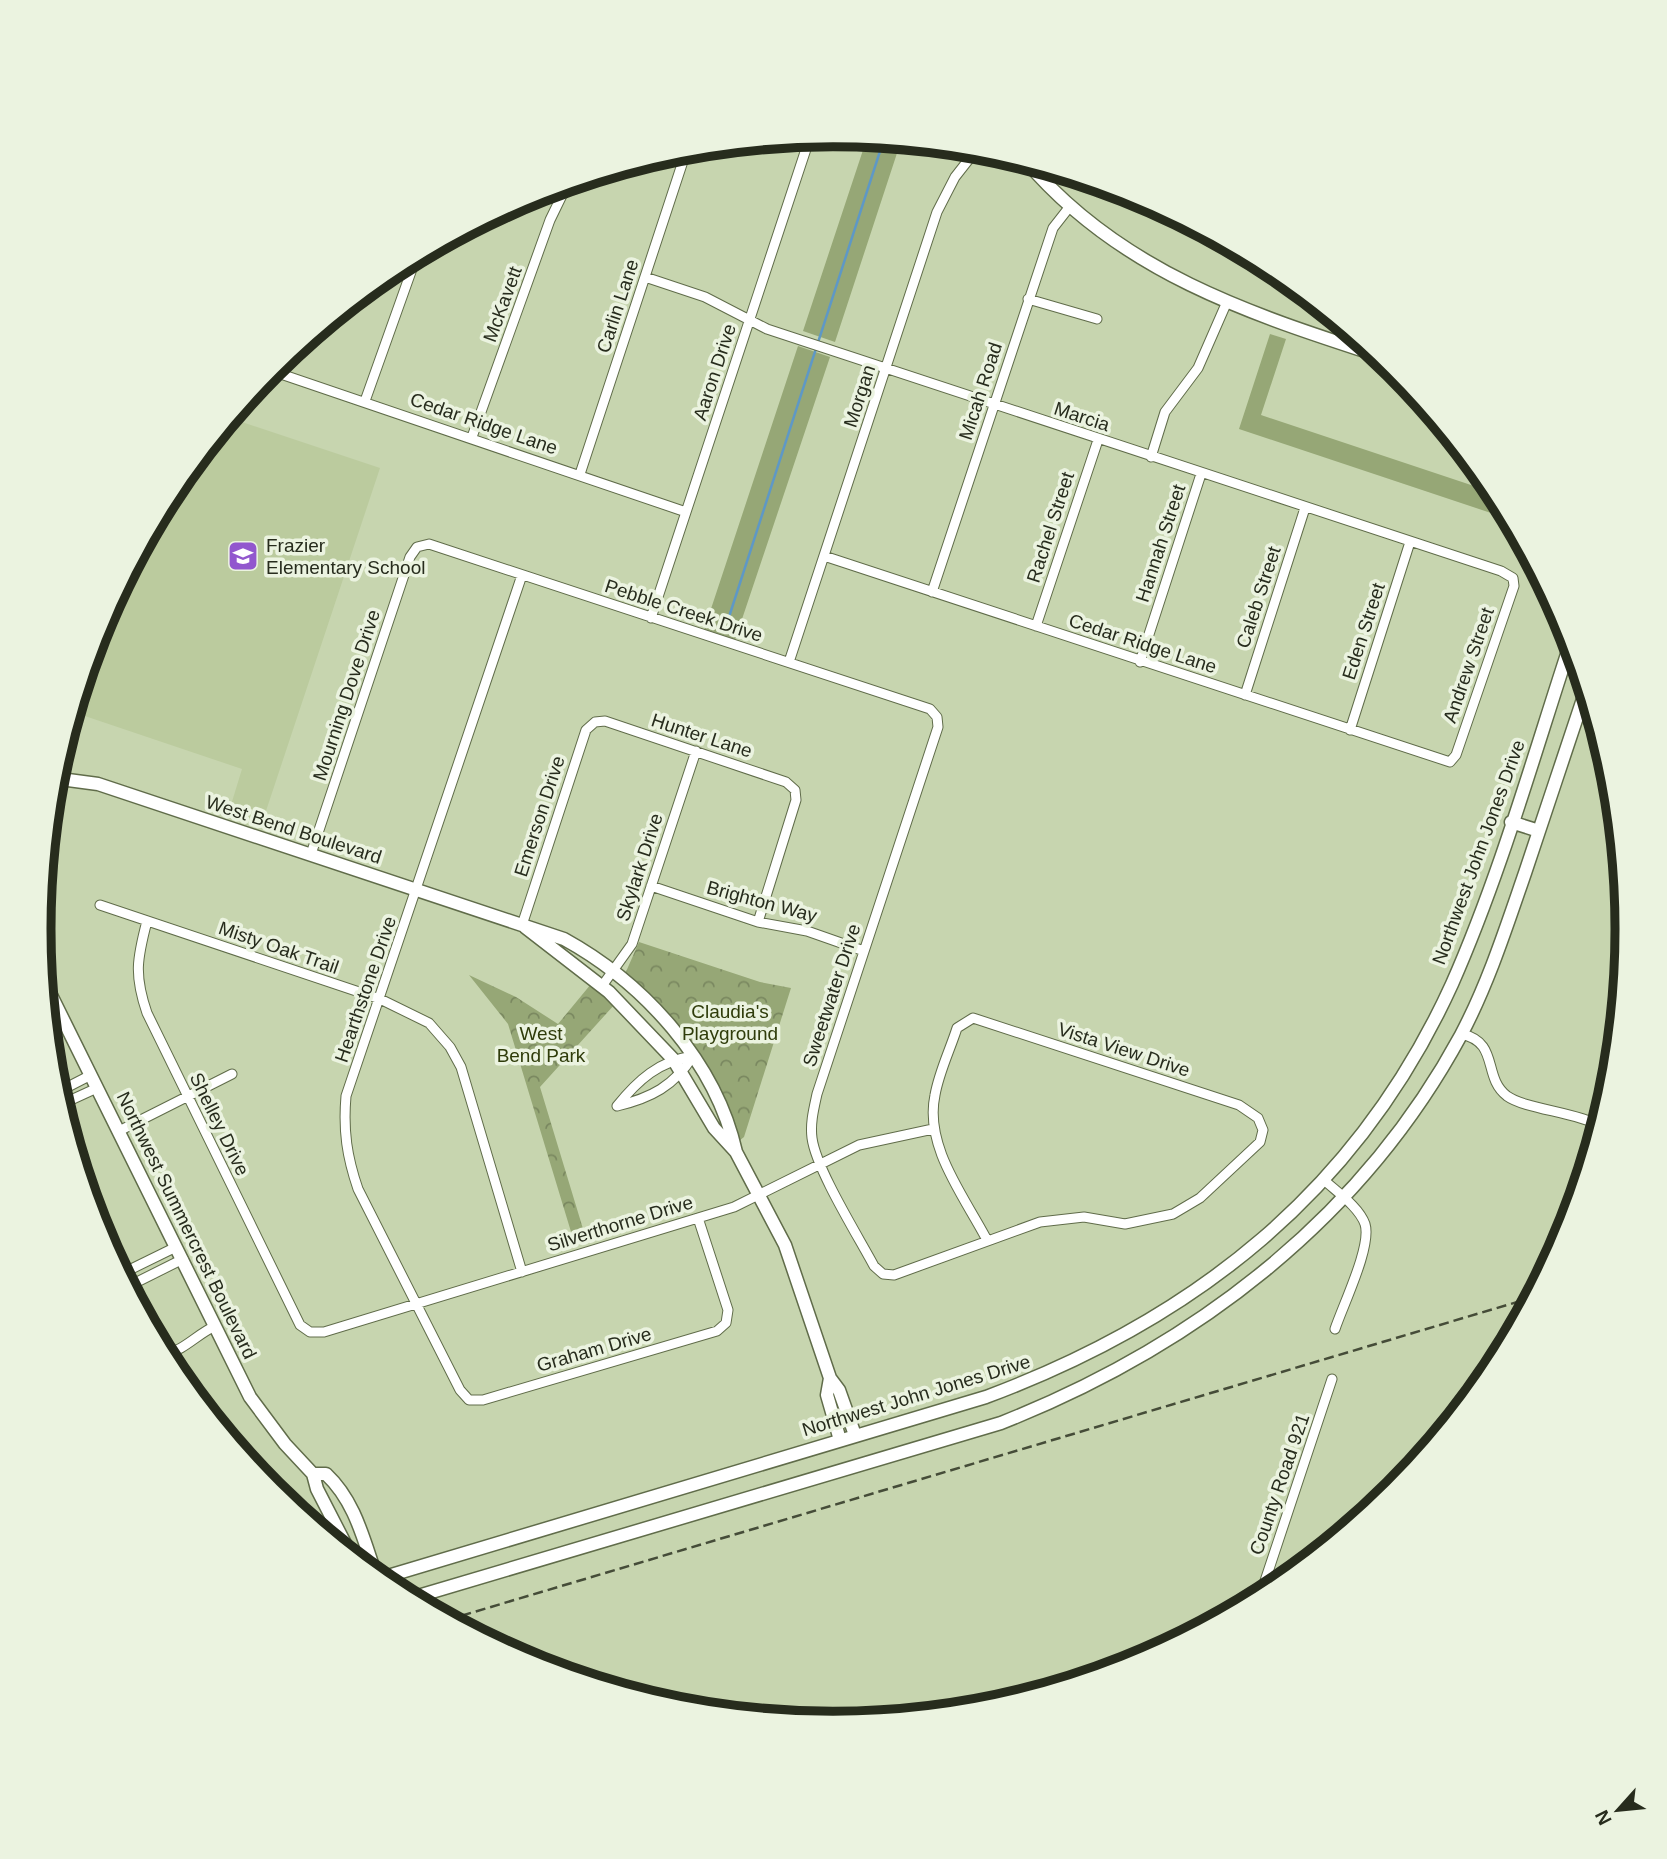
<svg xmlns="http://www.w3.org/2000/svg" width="1667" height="1859" font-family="Arial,sans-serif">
<defs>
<pattern id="park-crowns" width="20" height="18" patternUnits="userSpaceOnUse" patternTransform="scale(1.75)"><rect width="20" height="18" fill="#96a776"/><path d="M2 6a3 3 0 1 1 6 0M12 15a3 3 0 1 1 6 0" fill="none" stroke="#7a8860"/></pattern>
</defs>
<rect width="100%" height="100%" fill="#c7d5af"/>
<path fill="#bbcb9e" d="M230 418 380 468 260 829 227 818 242 769 73 712 99 625 173 487Z"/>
<path fill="#96a776" d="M867 138 901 141 835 342 803 331Z
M1270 334 1286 339 1261 415 1498 494 1512 520 1239 429Z
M798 346 830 357 735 640 704 630Z"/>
<path fill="url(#park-crowns)" d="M639 942 760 982 791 988 744 1137 740 1140 730 1112 625 974Z
M469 975 516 997 558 1024 591 984 615 1004 540 1087 587 1242 575 1245 508 1024Z"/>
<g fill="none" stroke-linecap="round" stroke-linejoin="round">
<path stroke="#5e98c6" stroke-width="2.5" d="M728 620 884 139"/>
<g stroke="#606c4a" stroke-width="11">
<path id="minor" d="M645 277 705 297 767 329 1501 571 1513 578 1514 586 1456 755 1450 762 824 556
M1028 299 1097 319
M269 370 686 512
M365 401 417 255
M472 437 550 220 568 183
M1151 457 1165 412 1198 368 1226 304
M580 474 687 149
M522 575 346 1096C343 1131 347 1157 358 1189L460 1390 469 1400H483L717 1331 726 1323 728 1310 698 1218
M932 592 1053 228 1071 205
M651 618 810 137
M1036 626 1098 440
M789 662 937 212 955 177 977 149
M1140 662 1201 474
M1245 695 1305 508
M1350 730 1410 542
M311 854 410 557 417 547 429 544 930 709 937 717 938 727 817 1094C814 1108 810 1123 812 1138 816 1169 858 1236 874 1266L883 1274 894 1275 1040 1222 1084 1217 1125 1224 1173 1214 1200 1198 1260 1142 1263 1130 1258 1118 1239 1105 973 1018 957 1028C950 1050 939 1072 935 1095 924 1146 964 1196 987 1240
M651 886 758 922 807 931 864 951
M100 905 380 999 429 1023 450 1047 461 1067 522 1272
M147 921C137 959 134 975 147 1013L300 1325 310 1332H324L734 1207 859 1145 933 1129
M522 925 586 730 595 722 605 721 786 782 795 790 796 800 758 922
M602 986 632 944 696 751
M1461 1034C1500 1042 1482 1077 1507 1096 1525 1109 1575 1112 1601 1126
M56 1093 91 1075
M60 1105 97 1088
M617 1106C638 1080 659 1061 693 1056
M617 1106C651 1098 674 1086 693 1056
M119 1131 232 1074
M1324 1180C1337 1192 1359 1207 1365 1224 1372 1246 1343 1305 1335 1329
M121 1274 176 1247
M127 1287 183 1259
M164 1355C186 1349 196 1335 215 1326
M1259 1599 1332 1379"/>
</g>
<g stroke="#606c4a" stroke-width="15">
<path id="tertiary" d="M53 778 98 784 564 939C644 983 716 1062 736 1152
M525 927 609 992 673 1059 714 1128 736 1152 785 1245 830 1378 839 1390 855 1435
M44 981 250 1397 285 1444 313 1474 317 1489 353 1559
M830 1378 827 1395 840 1440
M313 1474H326C356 1502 364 1542 377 1578"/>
</g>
<g stroke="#606c4a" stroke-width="15">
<path id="secondary" d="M1026 161C1120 272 1250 314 1383 357
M1511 822 1539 831
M378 1579 986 1397C1195 1319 1358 1191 1452 984 1501 873 1534 754 1572 639
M408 1599 1001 1423C1193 1347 1361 1220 1461 1035 1488 984 1506 928 1525 873 1546 811 1566 749 1587 687"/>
</g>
<use href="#minor" stroke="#fff" stroke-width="9"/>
<use href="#tertiary" stroke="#fff" stroke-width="12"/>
<use href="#secondary" stroke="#fff" stroke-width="12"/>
<path stroke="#454c38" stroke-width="2.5" stroke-dasharray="10 5" stroke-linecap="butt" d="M447 1620 1534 1297"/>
</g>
<defs>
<g id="school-square" transform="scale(1.575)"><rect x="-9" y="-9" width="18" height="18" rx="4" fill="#9257ce" stroke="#ebf3e0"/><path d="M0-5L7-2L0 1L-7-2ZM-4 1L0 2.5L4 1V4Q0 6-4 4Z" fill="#fff"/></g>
</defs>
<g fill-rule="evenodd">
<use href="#school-square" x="243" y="556"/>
</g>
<g text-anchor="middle" stroke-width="7" stroke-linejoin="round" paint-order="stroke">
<g font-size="19" fill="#272c1d" stroke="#ebf3e0">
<text transform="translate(502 304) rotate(-70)" y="7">McKavett</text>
<text transform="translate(617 306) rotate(-72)" y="7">Carlin Lane</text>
<text transform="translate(714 372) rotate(-72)" y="7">Aaron Drive</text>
<text transform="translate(980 391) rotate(-72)" y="7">Micah Road</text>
<text transform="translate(859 396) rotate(-72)" y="7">Morgan</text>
<text transform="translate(1082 416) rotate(18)" y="7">Marcia</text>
<text transform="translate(484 423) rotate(19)" y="7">Cedar Ridge Lane</text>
<text transform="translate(1050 527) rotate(-72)" y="7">Rachel Street</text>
<text transform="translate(1160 543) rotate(-72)" y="7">Hannah Street</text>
<text transform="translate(1258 597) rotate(-72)" y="7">Caleb Street</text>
<text transform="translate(684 610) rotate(18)" y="7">Pebble Creek Drive</text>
<text transform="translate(1363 631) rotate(-72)" y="7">Eden Street</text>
<text transform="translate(1143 643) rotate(18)" y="7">Cedar Ridge Lane</text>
<text transform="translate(1468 665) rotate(-71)" y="7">Andrew Street</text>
<text transform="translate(346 695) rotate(-72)" y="7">Mourning Dove Drive</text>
<text transform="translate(702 735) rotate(18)" y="7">Hunter Lane</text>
<text transform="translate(539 816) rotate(-72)" y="7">Emerson Drive</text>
<text transform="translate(294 829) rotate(18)" y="7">West Bend Boulevard</text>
<text transform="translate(1478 852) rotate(-70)" y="7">Northwest John Jones Drive</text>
<text transform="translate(639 867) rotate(-72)" y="7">Skylark Drive</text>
<text transform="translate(762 901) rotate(15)" y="7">Brighton Way</text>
<text transform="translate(279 947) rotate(19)" y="7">Misty Oak Trail</text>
<text transform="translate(365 989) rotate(-71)" y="7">Hearthstone Drive</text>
<text transform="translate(831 995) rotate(-72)" y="7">Sweetwater Drive</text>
<text transform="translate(1124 1049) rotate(18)" y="7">Vista View Drive</text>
<text transform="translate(220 1124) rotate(64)" y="7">Shelley Drive</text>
<text transform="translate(620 1223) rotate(-17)" y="7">Silverthorne Drive</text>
<text transform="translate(187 1225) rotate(64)" y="7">Northwest Summercrest Boulevard</text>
<text transform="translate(594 1349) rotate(-16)" y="7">Graham Drive</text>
<text transform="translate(916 1395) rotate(-17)" y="7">Northwest John Jones Drive</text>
<text transform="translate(1279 1484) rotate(-71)" y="7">County Road 921</text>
</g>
<g font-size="19" fill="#272c1d" stroke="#ebf3e0" text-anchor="start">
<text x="266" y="552">Frazier<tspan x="266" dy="22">Elementary School</tspan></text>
</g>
<g font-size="19" fill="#2f3c0a" stroke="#ebf3e0">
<text x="730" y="1018">Claudia's<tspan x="730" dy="22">Playground</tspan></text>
<text x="541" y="1040">West<tspan x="541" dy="22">Bend Park</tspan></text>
</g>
</g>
<path d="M0 0H1667V1859H0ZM51 929a782 782 0 1 1 1564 0a782 782 0 1 1-1564 0Z" fill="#ebf3e0" fill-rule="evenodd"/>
<path fill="none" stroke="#272c1d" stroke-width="9" d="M51 929a782 782 0 1 1 1564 0a782 782 0 1 1-1564 0Z"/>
<g transform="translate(1618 1810) rotate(243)" stroke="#ebf3e0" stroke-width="5" paint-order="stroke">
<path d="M0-5L12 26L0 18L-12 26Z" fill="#272c1d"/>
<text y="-10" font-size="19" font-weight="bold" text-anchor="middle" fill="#272c1d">N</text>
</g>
</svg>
